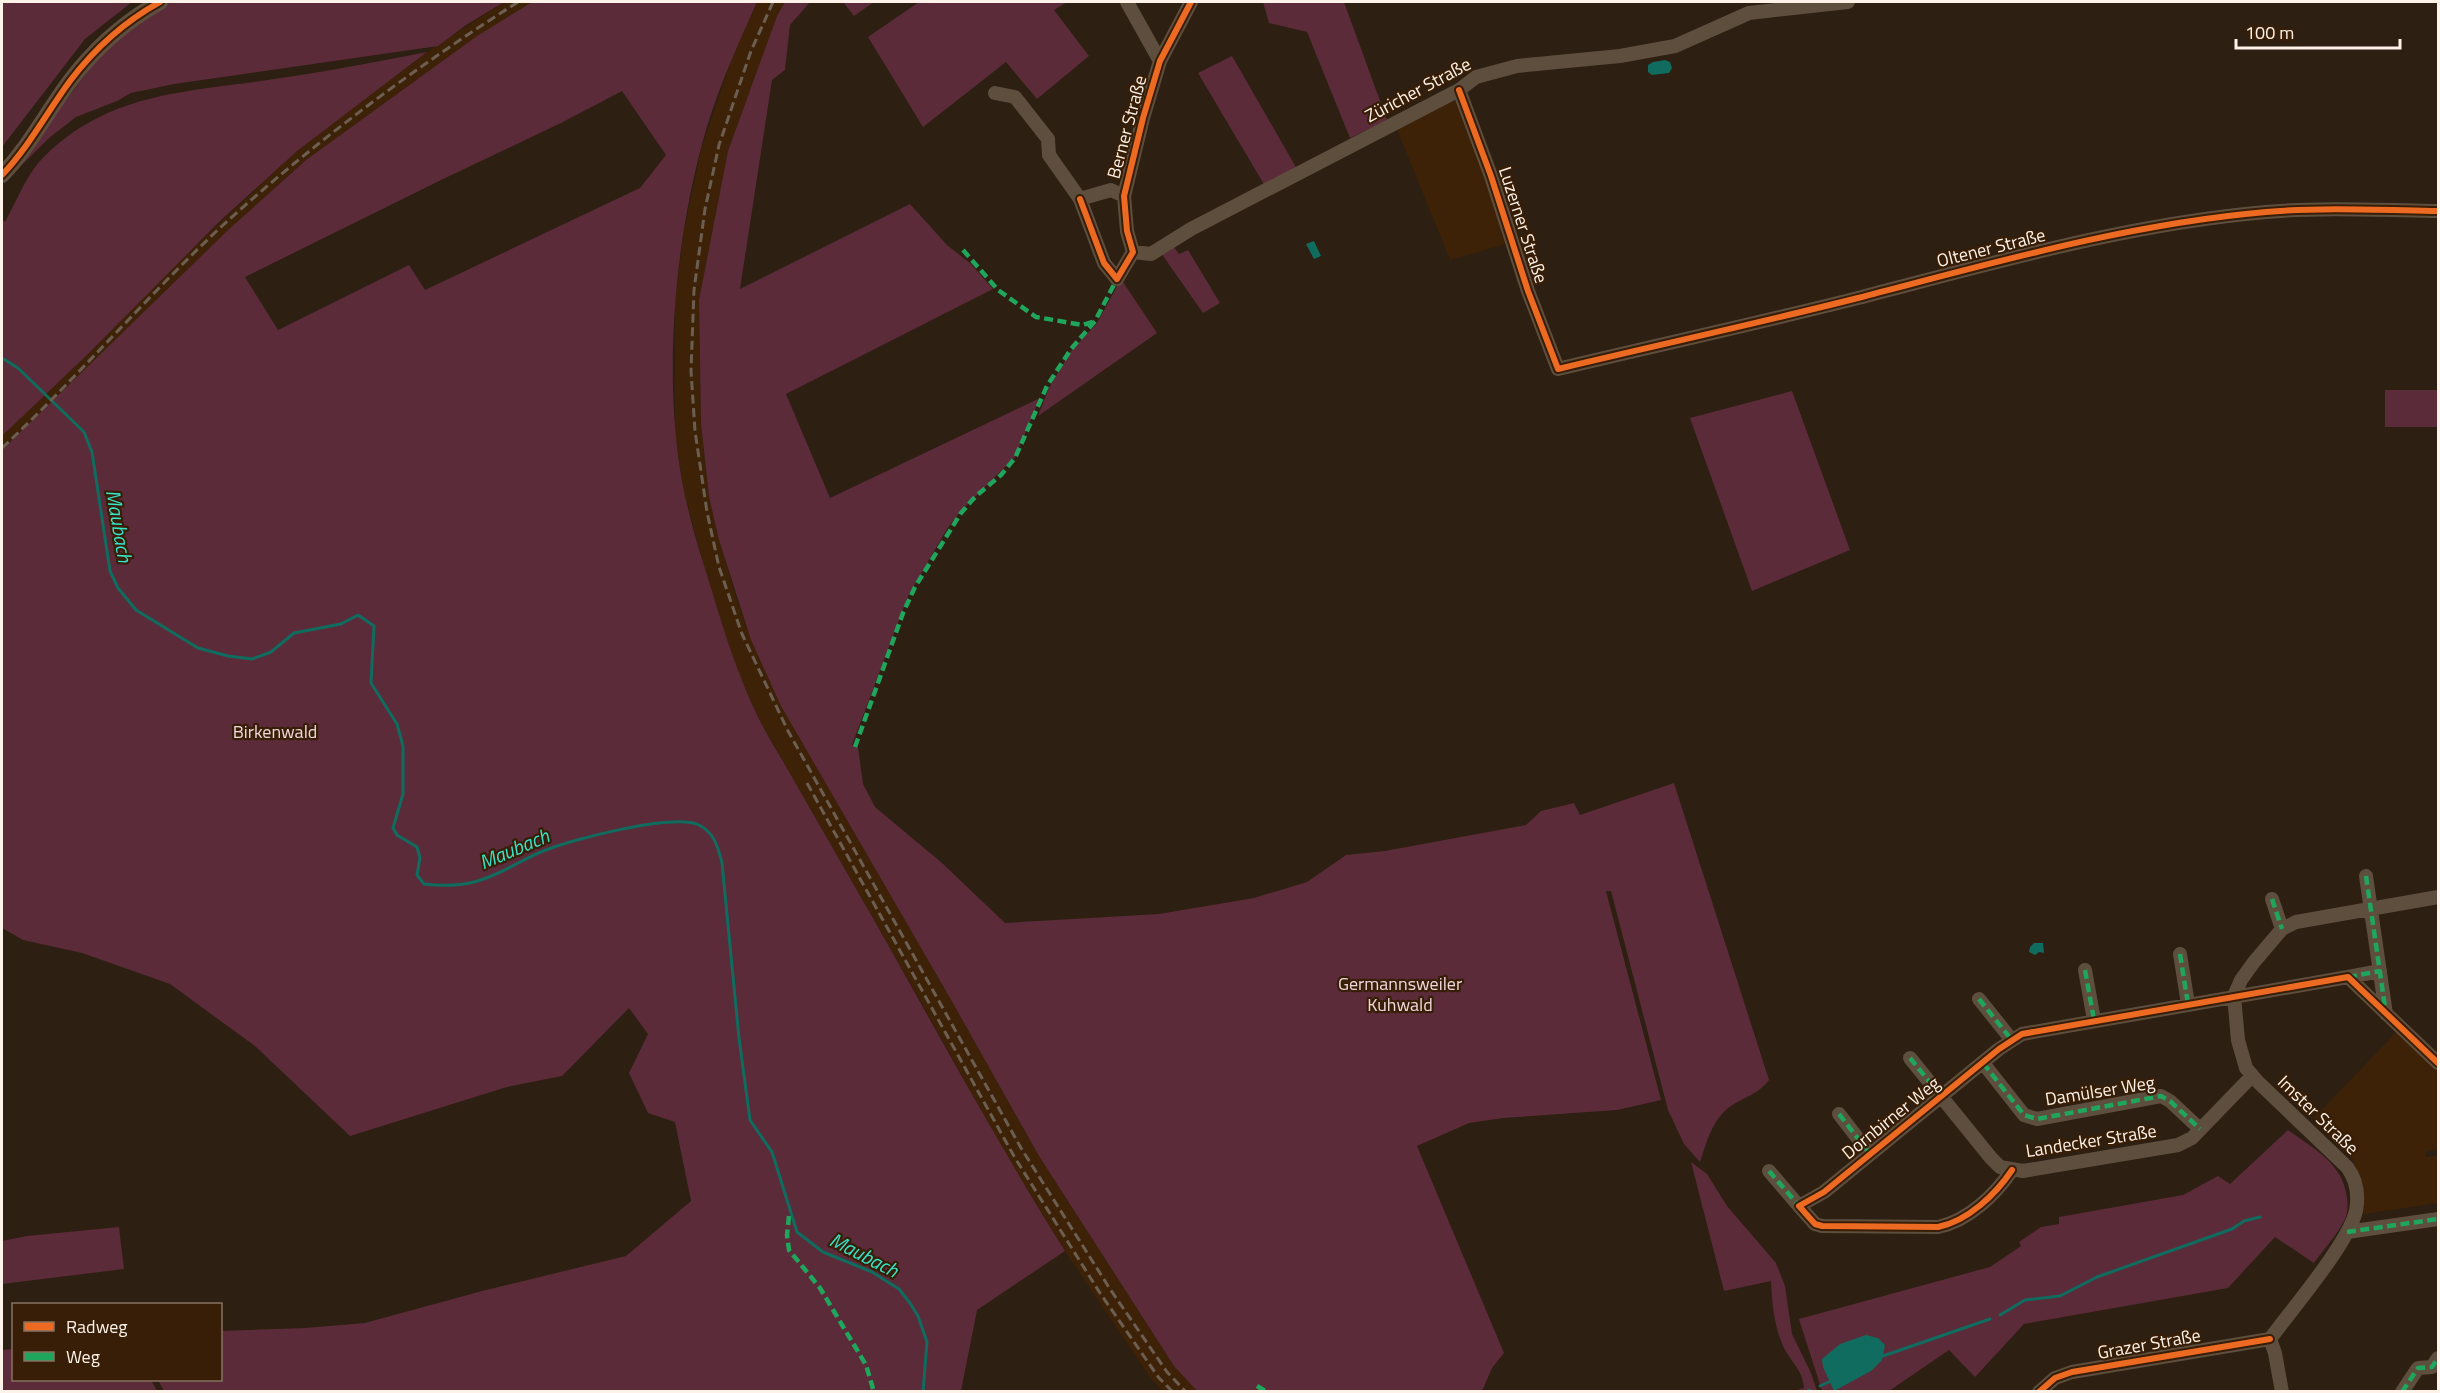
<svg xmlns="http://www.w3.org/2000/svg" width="2440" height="1393" font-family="'Titillium Web',sans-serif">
<rect width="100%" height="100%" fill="#2d1f11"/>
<path fill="#3d2207" d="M504 2H532L477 36 306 160 227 231 2 451V436L86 356 178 262 297 151 427 52Z
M757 2H785L777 16 728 151 699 300 701 423 709 497 719 540 735 594 751 640 781 706 950 998 1039 1156 1174 1366 1197 1391H1163L1151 1379 1065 1251 1010 1163 929 1016 760 721 735 666 705 570 683 487 675 431V301L684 230 701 149 732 58Z
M1456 100 1510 243 1450 260 1396 127Z
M2400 1028 2438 1066V1149L2425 1152 2426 1157 2438 1155V1203L2364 1214 2358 1172 2352 1158 2313 1119Z"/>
<path fill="#5b2b39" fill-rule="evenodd" d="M2 2H132L85 39 2 147Z
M170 2H504L466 25 438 46 174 84 131 93 117 101 76 117 49 138 3 184 100 55 144 16Z
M532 2H757C736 49 714 97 701 148 674 250 663 382 683 486 690 521 701 557 712 591 725 635 739 678 759 719 770 741 784 762 796 784 822 829 848 875 874 920 937 1031 997 1143 1065 1251L977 1310 961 1391H164L158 1380H220L221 1331 305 1328 365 1323 482 1291 626 1256 691 1201 675 1122 648 1113 629 1073 648 1034 629 1008 562 1076 507 1087 350 1136 255 1046 170 984 82 953 23 940 2 928V450L227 231 306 160 477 36ZM622 91 666 155 640 188 425 290 409 265 278 330 245 277 439 181 561 123Z
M785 2H810L790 25 785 70 772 80 740 289 910 204 947 245 971 264 993 289 786 394 830 498 1040 398 1015 457 960 512 947 529 908 596 852 745 858 747 863 784 875 807 942 863 1005 923 1159 914 1254 898 1307 882 1346 855 1385 851 1526 825 1541 811 1574 803 1580 815 1674 783 1769 1080C1757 1095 1746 1096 1731 1106 1712 1119 1707 1142 1700 1162L1684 1144 1668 1110 1611 891H1606L1661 1100 1617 1110 1503 1118 1469 1123 1417 1146 1504 1353 1492 1368 1482 1391H1197L1174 1366 1039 1156 950 998 781 706 751 640 719 540 709 497 701 423 699 300 728 151 777 16Z
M843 2H874L854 16Z
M919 2H1067L1054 10 1089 56 1037 99 1006 62 923 127 868 37Z
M1263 2H1344L1387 120 1350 138 1307 32 1269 23Z
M427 52 297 151 219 222 86 356 2 436V219L5 222C15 204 26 177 39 162 108 88 196 92 288 77 334 70 381 61 427 52Z
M1232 56 1297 169 1265 186 1198 73Z
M1173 246 1179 254 1188 250 1220 303 1203 313 1161 253Z
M1121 279 1157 333 1038 416 1049 388 1071 351 1097 323Z
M2385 390H2438V427H2385Z
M1792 391 1850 550 1752 591 1690 418Z
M2288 1130C2314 1149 2343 1163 2347 1198 2348 1206 2348 1214 2344 1221 2336 1236 2324 1249 2314 1263L2275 1237 2228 1288 2024 1324 1975 1377 1949 1350 1889 1391H1822L1799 1319 1990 1267 2021 1246 2019 1242 2041 1227 2059 1224V1217L2183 1195 2218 1176 2230 1184Z
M1691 1162 1707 1174 1727 1206 1776 1263 1785 1286 1792 1334 1811 1373 1817 1391H1794L1804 1388C1803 1370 1790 1361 1783 1346 1774 1325 1772 1304 1771 1281L1724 1291Z
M119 1227 124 1269 2 1284V1241L27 1236Z
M13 1349 14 1380H151L157 1391H2V1350Z"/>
<path fill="#106c5e" d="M1665 60 1670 62 1672 68 1669 73 1652 75 1648 72V65L1653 62Z
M1314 241 1321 256 1314 259 1306 244Z
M2034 943H2043L2044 953 2039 952 2035 955 2029 952 2030 947Z
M1866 1335 1878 1338 1885 1345 1882 1360 1871 1371 1834 1391 1823 1367 1822 1359 1840 1344Z"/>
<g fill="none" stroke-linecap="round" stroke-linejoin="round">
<path stroke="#106c5e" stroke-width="3" d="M2 358 18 368 84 432 92 452 110 571 118 588 136 610 198 648 228 656 252 659 271 652 294 633 341 624 358 615 374 626 371 683 397 724 403 746V794L393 828 397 835 417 847 420 858 417 875 424 884C440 886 458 886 474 882 500 876 521 859 546 850 574 839 673 813 699 825 715 833 718 848 722 863L739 1038 750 1120 772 1152 797 1232 823 1252 872 1272 899 1289 910 1303 918 1316 927 1342 923 1392
M2000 1315 2025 1300 2060 1296 2097 1277 2232 1229 2244 1221 2260 1217
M1883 1356 1990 1319
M1820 1386 1831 1381
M1807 1392 1809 1390"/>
<path stroke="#5e4e3e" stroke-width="14" d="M1127 2 1160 61
M1459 90 1491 176 1528 291 1558 369C1658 345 1759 323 1858 298 1993 263 2127 224 2266 212 2323 207 2381 210 2438 211
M995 93 1015 97 1048 139 1049 155 1080 199 1111 190 1124 196
M1080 199 1104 263 1117 279 1133 252 1127 231 1124 196 1143 118 1160 61 1191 2
M1133 252 1151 254 1191 229 1459 90 1476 77 1517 66 1620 56 1675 46 1749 13 1848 2
M2366 876 2386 1014
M2272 899 2282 929
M2180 954 2188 1004
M2085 970 2094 1020
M2348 977 2380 971
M1979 999 2011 1039
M1910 1058 1991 1158 2000 1167 2023 1171 2178 1145 2192 1138 2252 1076
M1983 1063 2024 1115 2037 1119 2161 1096 2170 1101 2200 1129
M1839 1114 1870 1154
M2012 1170C1996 1194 1968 1221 1938 1227L1822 1226 1815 1224 1799 1206 1824 1192 1999 1049 2022 1034 2348 977 2438 1063
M1769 1171 1799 1206
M2347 1232 2438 1219
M2039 1392 2055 1378 2072 1372 2270 1339
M2282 1392 2275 1353 2270 1339C2292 1309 2348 1244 2356 1211 2359 1195 2356 1179 2347 1167L2257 1081 2246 1068 2238 1040 2234 996 2241 980 2254 962 2282 929 2296 922 2438 897
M2402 1392 2418 1368 2432 1367 2438 1358"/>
<path stroke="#5e4e3e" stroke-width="16" d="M2 175C29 147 47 112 70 81 95 48 124 22 160 2"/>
<path stroke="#6c5f52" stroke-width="3" stroke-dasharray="9 4.5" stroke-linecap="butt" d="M773 2 751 51 719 145 705 209 694 290 691 371 695 431 707 512 719 567 742 634 788 731 1021 1148 1110 1289 1167 1372 1186 1392
M2 448C78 377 146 297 222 226 313 143 414 68 518 2
M807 783 1015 1158 1100 1293 1159 1378 1173 1392"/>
<path stroke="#20a55d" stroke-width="4.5" stroke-dasharray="9 4.5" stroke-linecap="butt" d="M963 250 998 290 1036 317 1083 325 1095 321
M855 747 903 613 915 587 961 513 975 497 1001 475 1015 458 1047 386 1071 349 1095 321 1117 279
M2366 876 2386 1014
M2272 899 2282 929
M2180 954 2188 1004
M2085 970 2094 1020
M2348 977 2380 971
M1979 999 2011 1039
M1910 1058 1941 1096
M1983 1063 2024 1115 2037 1119 2161 1096 2170 1101 2200 1129
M1839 1114 1870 1154
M1769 1171 1799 1206
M789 1216 787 1235 789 1250 820 1288 866 1365 874 1392
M2347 1232 2438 1219
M1257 1386 1267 1392
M2402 1392 2418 1368 2432 1367 2438 1358"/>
<g stroke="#381e06" stroke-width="10">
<path id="cycleway" d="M1459 90 1491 176 1528 291 1558 369C1658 345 1759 323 1858 298 1993 263 2127 224 2266 212 2323 207 2381 210 2438 211
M2 175C29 147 47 112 70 81 95 48 124 22 160 2
M1080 199 1104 263 1117 279 1133 252 1127 231 1124 196 1143 118 1160 61 1191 2
M2012 1170C1996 1194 1968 1221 1938 1227L1822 1226 1815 1224 1799 1206 1824 1192 1999 1049 2022 1034 2348 977 2438 1063
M2039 1392 2055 1378 2072 1372 2270 1339"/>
</g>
<use href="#cycleway" stroke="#ed6a23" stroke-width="6"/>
</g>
<g text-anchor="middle" stroke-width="4.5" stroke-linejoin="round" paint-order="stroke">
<g font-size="18" fill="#fef2e9" stroke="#381e06">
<text transform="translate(1418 90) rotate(-28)" y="6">Züricher Straße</text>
<text transform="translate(1127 127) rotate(-75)" y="6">Berner Straße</text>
<text transform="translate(1523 225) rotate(72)" y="6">Luzerner Straße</text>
<text transform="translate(1991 248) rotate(-14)" y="6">Oltener Straße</text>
<text transform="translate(2100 1091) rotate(-9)" y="6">Damülser Weg</text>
<text transform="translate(2318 1115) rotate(44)" y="6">Imster Straße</text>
<text transform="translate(1891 1118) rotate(-39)" y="6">Dornbirner Weg</text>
<text transform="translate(2091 1141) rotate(-9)" y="6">Landecker Straße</text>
<text transform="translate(2149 1344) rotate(-10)" y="6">Grazer Straße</text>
</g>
<g font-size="18" fill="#f0d7de" stroke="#381e06">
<text x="275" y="738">Birkenwald</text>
<text x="1400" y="990">Germannsweiler<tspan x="1400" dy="21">Kuhwald</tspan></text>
</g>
<g font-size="20" font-style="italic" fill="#36e4cb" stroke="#381e06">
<text transform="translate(119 526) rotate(80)" y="7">Maubach</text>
<text transform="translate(514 849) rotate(-23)" y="7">Maubach</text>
<text transform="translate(864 1255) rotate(27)" y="7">Maubach</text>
</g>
</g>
<rect width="2440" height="1393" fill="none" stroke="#fef2e9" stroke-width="6"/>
<rect x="12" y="1303" width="210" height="78" fill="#381e06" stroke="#877361" stroke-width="1.5"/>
<rect x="24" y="1322" width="30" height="9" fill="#ed6a23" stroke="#877361" stroke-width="1.5"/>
<text x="66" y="1333" font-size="18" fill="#fef2e9">Radweg</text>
<rect x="24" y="1352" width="30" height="9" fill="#20a55d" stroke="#877361" stroke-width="1.5"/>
<text x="66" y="1363" font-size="18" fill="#fef2e9">Weg</text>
<path d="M2236 39v9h164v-9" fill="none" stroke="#fef2e9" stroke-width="3"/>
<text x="2245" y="39" font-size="18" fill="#fef2e9" stroke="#381e06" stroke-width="4.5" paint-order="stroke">100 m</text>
</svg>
